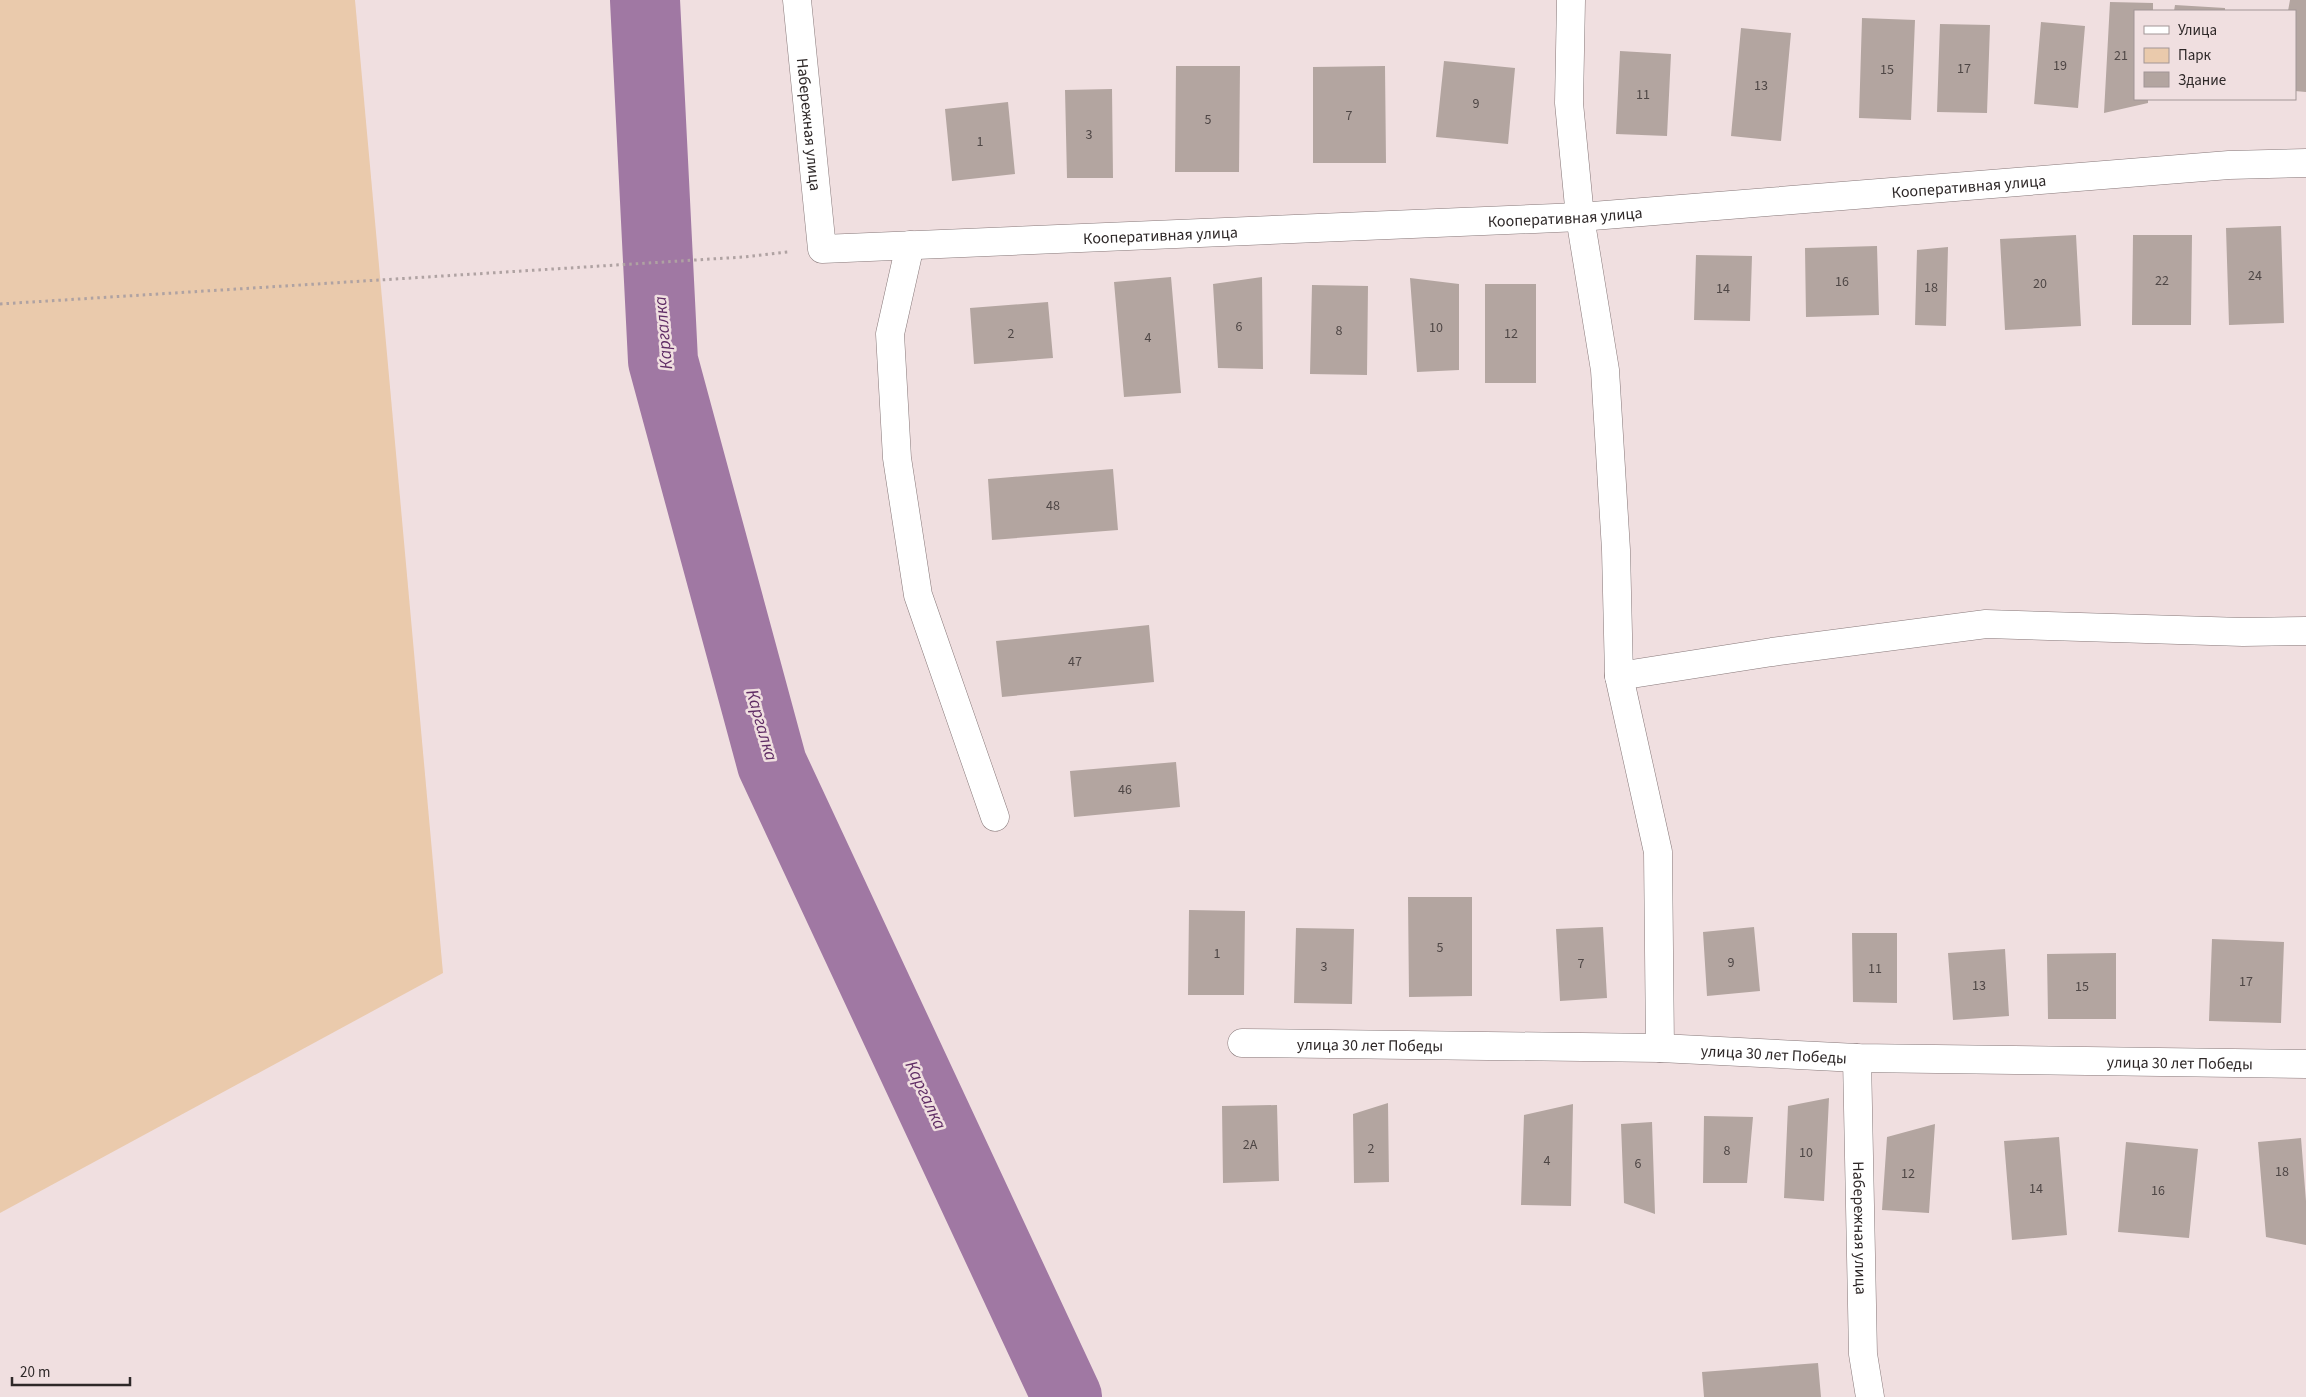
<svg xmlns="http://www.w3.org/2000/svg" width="2306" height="1397" font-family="'Source Sans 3',sans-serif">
<rect width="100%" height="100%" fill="#f0dfe0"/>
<path fill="#eacaac" d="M0 0H355L443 973 0 1213Z"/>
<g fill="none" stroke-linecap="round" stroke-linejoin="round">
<path stroke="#a078a3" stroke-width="70" d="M645 0 663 361 772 764 1067 1397"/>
</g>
<path fill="#b3a5a0" d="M2290 0H2306V92L2295 91V11H2288Z
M2110 2 2153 3V11H2135V99H2148V103L2104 113Z
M2175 5 2225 8V11H2174Z
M1862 18 1915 20 1911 120 1859 118Z
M2041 22 2085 26 2078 108 2034 104Z
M1940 24 1990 25 1987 113 1937 112Z
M1741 28 1791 33 1781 141 1731 136Z
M1620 51 1671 54 1667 136 1616 134Z
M1444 61 1515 68 1508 144 1436 137Z
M1176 66H1240L1239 172H1175Z
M1385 66 1386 163H1313V67Z
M1112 89 1113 178H1067L1065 90Z
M1008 102 1015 174 952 181 945 109Z
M2281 226 2284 323 2229 325 2226 228Z
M2076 235 2081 326 2005 330 2000 239Z
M2133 235H2192L2191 325H2132Z
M1877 246 1879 315 1806 317 1805 248Z
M1948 247 1946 326 1915 325 1917 250Z
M1696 255 1752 256 1750 321 1694 320Z
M1171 277 1181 393 1124 397 1114 282Z
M1262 277 1263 369 1218 368 1213 284Z
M1410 278 1459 284V370L1417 372Z
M1485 284H1536V383H1485Z
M1312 285 1368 286 1367 375 1310 374Z
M1048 302 1053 358 974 364 970 308Z
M1113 469 1118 530 992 540 988 479Z
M1149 625 1154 682 1002 697 996 641Z
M1176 762 1180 807 1074 817 1070 771Z
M1408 897H1472V996L1409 997Z
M1189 910 1245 911 1244 995H1188Z
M1603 927 1607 998 1560 1001 1556 929Z
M1754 927 1760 991 1707 996 1703 932Z
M1296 928 1354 929 1352 1004 1294 1003Z
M1852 933H1897V1003L1853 1002Z
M2212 939 2284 942 2281 1023 2209 1021Z
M2005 949 2009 1016 1953 1020 1948 953Z
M2116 953V1019H2048L2047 954Z
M1829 1098 1824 1201 1784 1198 1788 1106Z
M1388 1103 1389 1182 1354 1183 1353 1114Z
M1573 1104 1571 1206 1521 1205 1524 1115Z
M1277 1105 1279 1181 1223 1183 1222 1106Z
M1704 1116 1753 1117 1747 1183H1703Z
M1652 1122 1655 1214 1624 1203 1621 1124Z
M1935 1124 1929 1213 1882 1210 1887 1137Z
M2059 1137 2067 1235 2012 1240 2004 1141Z
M2301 1138 2306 1201V1245L2266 1237 2258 1142Z
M2126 1142 2198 1149 2189 1238 2118 1232Z
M1818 1363 1821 1397H1704L1702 1372Z"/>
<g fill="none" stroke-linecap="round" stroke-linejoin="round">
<g stroke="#877879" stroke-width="29">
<g id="minor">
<path id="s1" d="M797 0 822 249 1580 217 2229 165 2306 163"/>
<path d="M1571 0 1569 103 1580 217 1605 370 1616 550 1619 676 1658 852 1660 1048"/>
<path d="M910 245 890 334 897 458 918 595 995 817"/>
<path d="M1619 676 1772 652 1986 624 2243 632 2306 631"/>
<path id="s2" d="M1242 1043 1660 1048 1857 1058 2306 1064"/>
<path id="s3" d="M1857 1058 1863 1354 1870 1397"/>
</g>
</g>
<path stroke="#afa2a2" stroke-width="3" stroke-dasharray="2.5 4" stroke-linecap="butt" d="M0 304 743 257 788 252"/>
<use href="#minor" stroke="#fff" stroke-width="28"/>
</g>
<g text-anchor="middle" stroke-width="5" stroke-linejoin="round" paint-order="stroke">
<g font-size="14" fill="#4f4746">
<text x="2121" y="60">21</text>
<text x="2060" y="70">19</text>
<text x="1964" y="73">17</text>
<text x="1887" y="74">15</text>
<text x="1761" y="90">13</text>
<text x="1643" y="99">11</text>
<text x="1476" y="108">9</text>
<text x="1349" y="120">7</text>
<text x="1208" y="124">5</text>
<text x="1089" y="139">3</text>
<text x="980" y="146">1</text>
<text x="2255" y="280">24</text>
<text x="2162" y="285">22</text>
<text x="1842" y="286">16</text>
<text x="2040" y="288">20</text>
<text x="1931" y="292">18</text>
<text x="1723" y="293">14</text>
<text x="1239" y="331">6</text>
<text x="1436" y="332">10</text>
<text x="1339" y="335">8</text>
<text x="1011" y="338">2</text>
<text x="1511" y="338">12</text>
<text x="1148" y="342">4</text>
<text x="1053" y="510">48</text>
<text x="1075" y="666">47</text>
<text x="1125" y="794">46</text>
<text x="1440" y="952">5</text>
<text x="1217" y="958">1</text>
<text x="1731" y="967">9</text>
<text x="1581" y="968">7</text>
<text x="1324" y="971">3</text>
<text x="1875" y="973">11</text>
<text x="2246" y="986">17</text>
<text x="1979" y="990">13</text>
<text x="2082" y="991">15</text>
<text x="1250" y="1149">2А</text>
<text x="1371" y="1153">2</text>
<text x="1727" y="1155">8</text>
<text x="1806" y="1157">10</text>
<text x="1547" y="1165">4</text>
<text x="1638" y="1168">6</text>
<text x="2282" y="1176">18</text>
<text x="1908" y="1178">12</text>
<text x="2036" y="1193">14</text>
<text x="2158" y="1195">16</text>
</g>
<g font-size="16" fill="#2e2828" stroke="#f0dfe0">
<text dy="6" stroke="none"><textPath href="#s1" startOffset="125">Набережная улица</textPath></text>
<text dy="6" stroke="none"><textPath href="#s1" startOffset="1399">Кооперативная улица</textPath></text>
<text dy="6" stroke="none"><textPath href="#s1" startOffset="994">Кооперативная улица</textPath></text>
<text dy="6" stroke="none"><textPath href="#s1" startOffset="589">Кооперативная улица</textPath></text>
<text dy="6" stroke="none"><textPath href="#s2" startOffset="128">улица 30 лет Победы</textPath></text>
<text dy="6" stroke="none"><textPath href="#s2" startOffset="532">улица 30 лет Победы</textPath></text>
<text dy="6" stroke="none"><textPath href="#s2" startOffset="938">улица 30 лет Победы</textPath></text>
<text dy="6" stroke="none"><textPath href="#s3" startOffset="170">Набережная улица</textPath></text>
</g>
<g font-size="18" font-style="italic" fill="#602d65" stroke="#f0dfe0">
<text transform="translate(663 333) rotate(-95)" y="6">Каргалка</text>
<text transform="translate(762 725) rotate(74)" y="6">Каргалка</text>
<text transform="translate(926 1095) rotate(65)" y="6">Каргалка</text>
</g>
</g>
<rect x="2134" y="10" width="162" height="90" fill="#f0dfe0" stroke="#a29696"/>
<rect x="2144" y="26" width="25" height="8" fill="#ffffff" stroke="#a29696"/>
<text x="2178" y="35" font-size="15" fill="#2e2828">Улица</text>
<rect x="2144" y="48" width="25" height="15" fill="#eacaac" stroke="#a29696"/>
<text x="2178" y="60" font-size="15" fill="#2e2828">Парк</text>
<rect x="2144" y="72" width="25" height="15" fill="#b3a5a0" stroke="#a29696"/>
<text x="2178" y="85" font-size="15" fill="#2e2828">Здание</text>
<path d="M12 1377v8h118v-8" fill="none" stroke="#2e2828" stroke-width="2.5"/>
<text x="20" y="1377" font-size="15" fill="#2e2828" stroke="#f0dfe0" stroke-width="4" paint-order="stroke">20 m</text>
</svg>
